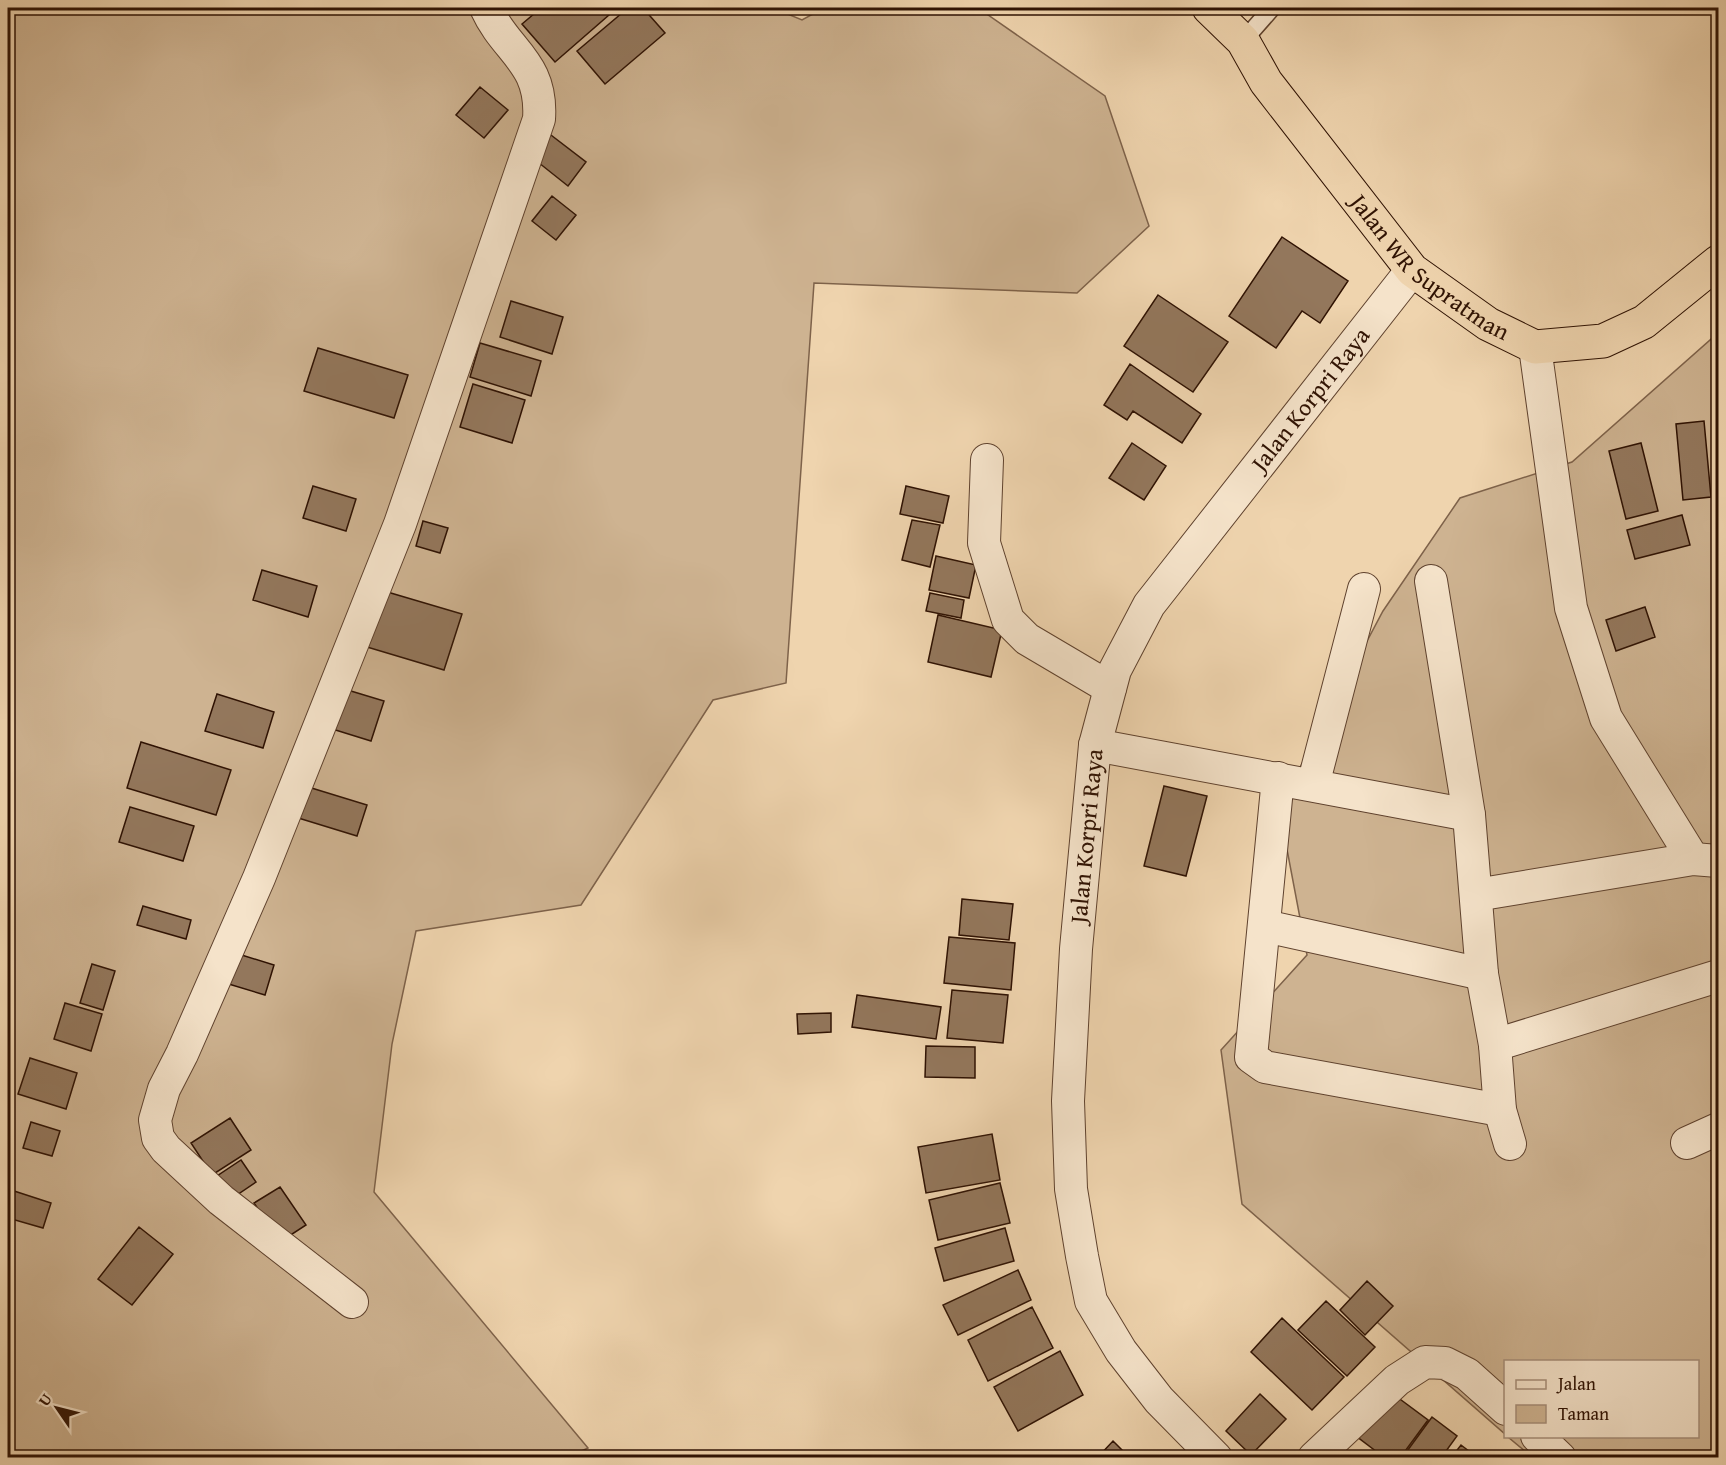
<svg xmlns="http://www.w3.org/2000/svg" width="1726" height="1465" font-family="'Gentium Book Plus',serif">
<rect width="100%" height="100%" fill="#efd4ae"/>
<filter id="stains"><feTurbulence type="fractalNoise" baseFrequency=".00333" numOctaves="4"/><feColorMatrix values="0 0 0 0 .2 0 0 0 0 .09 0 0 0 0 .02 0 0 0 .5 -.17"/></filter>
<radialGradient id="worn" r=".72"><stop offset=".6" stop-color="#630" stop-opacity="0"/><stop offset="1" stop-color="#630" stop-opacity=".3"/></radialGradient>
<path fill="#ceb391" stroke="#7e624a" stroke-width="1.5" d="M8 8H773L802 20 824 8H978L1105 96 1149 226 1077 293 814 283 786 683 713 700 581 905 416 931 392 1044 374 1192 588 1448 569 1457H8Z
M1718 333V1457H1532L1508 1437 1698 1436V1362H1506L1505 1434 1242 1204 1221 1050 1307 955 1279 807 1383 611 1460 498 1572 462Z"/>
<path fill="#93775c" stroke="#2f1203" stroke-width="1.5" d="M541 8H617L555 62 522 24Z
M628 8H643L665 33 605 84 577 51Z
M480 87 508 110 484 138 456 115Z
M547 132 586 162 568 186 529 155Z
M552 196 576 215 556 240 532 221Z
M1282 237 1348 281 1320 323 1302 311 1276 348 1229 316Z
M1158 295 1228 342 1193 392 1124 346Z
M511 301 563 317 552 354 500 337Z
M480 343 541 361 531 396 470 377Z
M318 348 408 375 394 418 304 391Z
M1130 364 1201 414 1182 443 1133 411 1127 420 1104 405Z
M473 384 525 400 512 443 460 427Z
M1704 421 1711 497 1683 500 1676 424Z
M1132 443 1166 466 1144 500 1109 478Z
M1641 443 1658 511 1626 519 1609 451Z
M313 486 356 499 346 531 303 518Z
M906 486 949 496 943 523 900 514Z
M1682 515 1690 545 1635 559 1627 530Z
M912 520 940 525 930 567 902 560Z
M423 521 448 528 440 553 416 546Z
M936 556 976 565 969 598 929 590Z
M262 570 317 586 308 617 253 600Z
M384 591 462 614 444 670 367 647Z
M930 593 964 600 961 618 926 611Z
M1645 607 1655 637 1616 651 1606 620Z
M938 615 1002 630 991 677 928 662Z
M341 688 384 701 371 741 329 728Z
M217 694 274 712 263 748 205 731Z
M141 742 231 770 216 815 127 788Z
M305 786 367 805 357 836 295 817Z
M1164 786 1207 796 1186 876 1144 866Z
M130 807 194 826 183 861 119 842Z
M962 899 1013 904 1009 940 959 935Z
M143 906 191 920 186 939 137 925Z
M949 937 1015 943 1011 990 944 983Z
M232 952 274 965 265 995 222 982Z
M92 964 115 971 103 1010 80 1003Z
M952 990 1008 995 1003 1043 947 1038Z
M857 995 941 1007 936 1039 852 1027Z
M65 1003 102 1014 91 1051 54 1039Z
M831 1013V1032L798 1034 797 1014Z
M926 1046 975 1047V1078L925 1077Z
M30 1058 77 1073 66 1109 18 1094Z
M230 1118 251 1150 212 1175 191 1143Z
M31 1122 60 1131 52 1156 23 1148Z
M992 1134 1000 1180 926 1193 918 1147Z
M241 1160 256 1182 231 1199 217 1176Z
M1000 1183 1010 1223 938 1240 929 1200Z
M280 1187 306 1225 280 1242 254 1203Z
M8 1189 51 1203 43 1228 8 1218Z
M139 1227 173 1254 132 1305 98 1279Z
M1005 1228 1014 1261 944 1281 935 1248Z
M1018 1270 1031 1300 958 1335 943 1305Z
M1367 1281 1393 1306 1365 1335 1340 1310Z
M1326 1301 1375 1347 1347 1376 1298 1330Z
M1032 1307 1053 1348 988 1381 968 1340Z
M1282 1318 1344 1377 1312 1410 1251 1352Z
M1060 1351 1083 1395 1018 1431 994 1387Z
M1389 1391 1428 1420 1400 1458H1385L1356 1436Z
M1260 1394 1286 1419 1251 1455 1226 1431Z
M1432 1417 1457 1436 1441 1458H1402Z
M1113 1441 1130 1458H1097Z
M1461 1445 1478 1458H1451Z"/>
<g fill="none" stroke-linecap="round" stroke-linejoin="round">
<g stroke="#5f422e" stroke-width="19">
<path id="lane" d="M1243 41 1272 8"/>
</g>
<g stroke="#5f422e" stroke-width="34">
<g id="street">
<path d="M1535 347 1571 608 1606 718 1693 859"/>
<path d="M987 460 984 543 1008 620 1027 639 1110 688"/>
<path d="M1431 581 1469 815 1482 974 1495 1045 1500 1110 1510 1144"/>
<path d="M1095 745 1469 815"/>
<path d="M1278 778 1251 1057 1265 1067 1500 1110"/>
<path d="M1313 785 1364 589"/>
<path d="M1476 895 1693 859 1718 861"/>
<path d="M1265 926 1482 974"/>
<path d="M1495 1045 1718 976"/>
<path d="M1687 1143 1718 1129"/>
<path d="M352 1302 221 1200 166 1149 158 1138 155 1120 164 1089 182 1054 259 878 400 524 539 119C543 62 506 52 486 8"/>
<path d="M1537 1436 1560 1458"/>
<path id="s1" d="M1216 1458 1159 1400 1121 1351 1091 1301 1082 1256 1071 1189 1068 1101 1076 949 1095 745 1115 670 1149 605 1412 270"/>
<path d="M1314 1458 1397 1380 1425 1362 1445 1363 1467 1374 1506 1409"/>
</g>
</g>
<g stroke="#2f1203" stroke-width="35">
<g id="highway">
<path id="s2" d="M1209 8 1243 41 1266 82 1412 270 1488 324 1535 347 1603 341 1644 322 1718 262"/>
</g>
</g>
<use href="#lane" stroke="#f5e3ca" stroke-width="16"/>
<use href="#street" stroke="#f5e3ca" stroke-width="32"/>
<use href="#highway" stroke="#efd4ae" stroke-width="33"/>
</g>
<g text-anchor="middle" stroke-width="6" stroke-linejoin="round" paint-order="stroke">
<g font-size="24" fill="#2f1203" stroke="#f5e3ca">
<text dy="8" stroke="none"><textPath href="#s2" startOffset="344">Jalan WR Supratman</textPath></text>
<text dy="8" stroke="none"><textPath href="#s1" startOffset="1173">Jalan Korpri Raya</textPath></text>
<text dy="8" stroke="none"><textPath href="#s1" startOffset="669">Jalan Korpri Raya</textPath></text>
</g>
</g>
<rect width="1726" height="1465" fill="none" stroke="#efd4ae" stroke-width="30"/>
<rect x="9" y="9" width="1708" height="1447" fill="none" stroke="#2f1203" stroke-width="3"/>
<rect x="15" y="15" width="1696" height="1435" fill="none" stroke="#2f1203" stroke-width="1.5"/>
<rect x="1504" y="1360" width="195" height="78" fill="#f5e3ca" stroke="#a68f7a" stroke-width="1.5"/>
<rect x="1516" y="1380" width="30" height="9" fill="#f5e3ca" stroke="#a68f7a" stroke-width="1.5"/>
<text x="1558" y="1390" font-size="18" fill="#2f1203">Jalan</text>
<rect x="1516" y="1405" width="30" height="18" fill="#ceb391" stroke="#a68f7a" stroke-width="1.5"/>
<text x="1558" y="1420" font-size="18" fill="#2f1203">Taman</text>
<g transform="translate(57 1408) rotate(305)" stroke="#f5e3ca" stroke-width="4.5" paint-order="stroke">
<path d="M0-4.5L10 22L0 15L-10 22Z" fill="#2f1203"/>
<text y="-9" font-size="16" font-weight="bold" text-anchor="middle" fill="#2f1203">U</text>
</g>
<rect width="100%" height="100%" filter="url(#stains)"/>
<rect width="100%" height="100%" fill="url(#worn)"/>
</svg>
